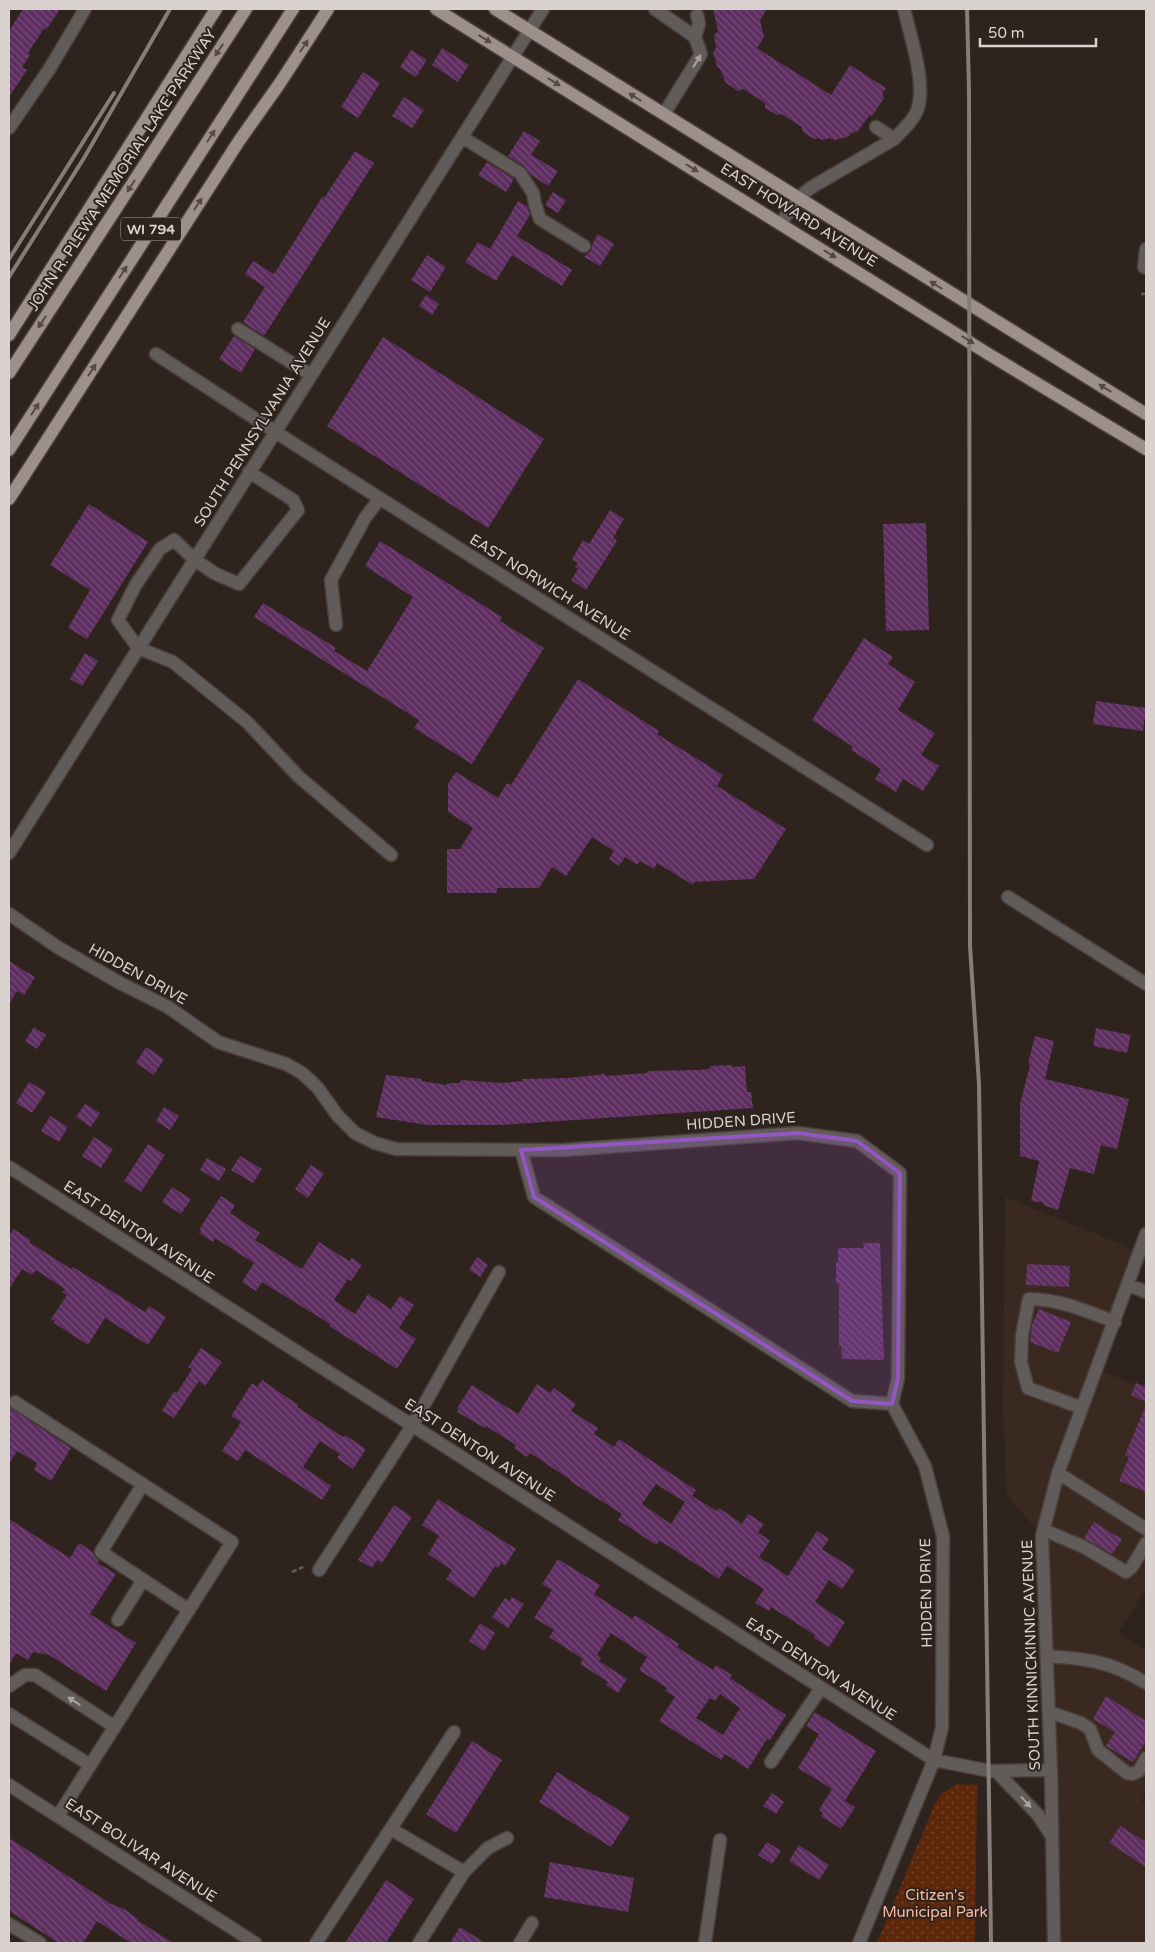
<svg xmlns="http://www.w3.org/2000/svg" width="1155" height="1952" font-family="'Varela Round',sans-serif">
<defs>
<pattern id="grass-dots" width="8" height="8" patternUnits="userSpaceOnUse" patternTransform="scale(1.25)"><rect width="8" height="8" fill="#5c270b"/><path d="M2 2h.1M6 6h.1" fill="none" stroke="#73452e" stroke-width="1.8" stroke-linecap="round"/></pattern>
<pattern id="building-back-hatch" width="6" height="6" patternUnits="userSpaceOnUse" patternTransform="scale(1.25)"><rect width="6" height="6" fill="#5e2e60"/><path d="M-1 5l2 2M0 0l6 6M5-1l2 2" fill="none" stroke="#744b76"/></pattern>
</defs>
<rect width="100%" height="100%" fill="#2f231e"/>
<path fill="#3a2920" d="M1005 1197 1140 1252 1097 1369 1146 1389V1589L1118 1633 1146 1651V1792L1141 1801 1146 1805V1943H1054L1042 1536 1007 1495 1003 1407Z"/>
<path fill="url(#grass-dots)" d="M957 1784 977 1785 975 1943H877L934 1806 941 1794Z"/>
<path fill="url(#building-back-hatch)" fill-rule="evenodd" d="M23 9H60L46 30 44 28 28 53 30 55 22 67 27 70 9 97V31Z
M713 9H767L760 20 764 37 757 48 831 95 850 65 886 88 882 94 884 98 873 115 869 116 858 131 851 133 848 137 834 140 830 138 822 140 819 138 814 139 803 132 802 127 781 114 777 115 765 108V103L743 89 738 91 726 83 720 69 717 66 713 52 716 48 714 35 718 31Z
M442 48 469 65 458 82 432 65Z
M411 50 427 60 416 77 400 67Z
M363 72 380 83 358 118 341 107Z
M404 97 424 110 412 128 392 116Z
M524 131 540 141 531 155 558 171 548 186 530 174 524 166 508 156Z
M355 151 374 163 264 336 243 322 265 287 245 274 253 261 274 274 322 197 324 198Z
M487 162 514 179 506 192 478 175Z
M553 192 566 200 558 213 545 205Z
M518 201 527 206 530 215 517 236 572 270 562 286 512 255 496 281 465 262 478 242 490 249Z
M598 234 614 244 600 266 584 257 591 251 592 245Z
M427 255 446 267 430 292 411 280Z
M426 295 439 304 432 315 419 306Z
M234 336 255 349 241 373 219 359Z
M383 337 544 439 488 528 327 426Z
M89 504 148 542 87 639 68 628 90 590 50 565Z
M610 510 624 519 613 538 617 541 586 590 571 580 578 569 575 567 578 563 572 559 583 540 589 544Z
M926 523 929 630 886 631 883 524Z
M380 541 502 617 500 621 544 648 472 764 414 728 419 720 254 617 263 603 336 648 334 651 367 671 413 597 365 566Z
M864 638 893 657 888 664 915 682 898 710 935 733 921 755 939 766 923 791 903 779 896 792 875 779 881 769 851 750 853 747 812 720Z
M85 653 98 661 82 686 70 679Z
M578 679 659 731 657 734 723 775 717 786 786 829 754 879 694 882 693 885 657 863 654 869 640 861 637 865 625 857 619 866 609 859 614 851 592 837 566 876 552 867 539 888H497V893H447V849H460L473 828 448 812V784L456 772 498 798 507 783 511 785Z
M1096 701 1146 708 1143 731 1093 724Z
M9 961 35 977 24 995 17 991 9 1004Z
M34 1027 46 1035 37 1049 25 1041Z
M1096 1028 1131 1035 1127 1053 1093 1046Z
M1035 1036 1054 1041 1045 1079 1129 1099 1117 1149 1101 1145 1094 1174 1070 1168 1058 1210 1043 1205 1044 1203 1031 1201 1039 1161 1020 1156V1104L1030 1065 1028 1064Z
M146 1047 164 1059 154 1075 136 1063Z
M732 1065V1067L745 1066 747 1092H751L753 1108 501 1125H428L376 1117 386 1075 421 1079V1081L447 1085V1083H460V1080L502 1083 522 1081V1079L568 1078 605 1074V1076L647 1073V1071L697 1070 710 1069V1066Z
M29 1082 46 1092 32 1113 16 1103Z
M85 1104 100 1113 91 1127 76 1117Z
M164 1107 179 1116 170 1130 156 1121Z
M50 1116 68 1127 59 1142 41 1131Z
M94 1137 113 1149 101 1168 82 1156Z
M148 1144 165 1155 141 1192 124 1181Z
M240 1156 262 1169 253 1183 231 1170Z
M207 1158 226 1169 219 1181 200 1170Z
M311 1165 324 1173 308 1198 295 1189Z
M172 1187 191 1199 181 1214 162 1202Z
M221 1196 235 1205 230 1213 260 1233 255 1240 302 1269 319 1242 349 1261 352 1258 362 1265 351 1281 348 1279 334 1300 355 1314 368 1294 391 1309 400 1296 414 1305 399 1328 416 1339 397 1369 329 1326 330 1324 262 1282 256 1291 242 1282 254 1263 215 1238 213 1242 199 1233 201 1229 200 1228Z
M13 1229 31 1240 29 1242 71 1269 73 1267 145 1312 149 1306 166 1317 148 1345 105 1318 88 1345 54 1323 55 1321 51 1319 67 1295 62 1292 65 1289 36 1270 32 1275 22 1269 9 1289V1237Z
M863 1243H880L884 1360 842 1359 841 1346H839V1283H836V1262H838V1248H864Z
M477 1257 488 1265 480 1277 469 1270Z
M1027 1264 1070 1266 1069 1287 1026 1285Z
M1039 1309 1071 1322 1058 1353 1030 1342 1032 1325Z
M201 1348 222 1362 205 1386 199 1381 174 1418 162 1411 174 1391 177 1393 192 1369 188 1367Z
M262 1380 298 1405 297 1407 343 1437 345 1435 366 1449 353 1469 337 1458 340 1454 320 1441 303 1467 331 1486 322 1500 245 1450 238 1461 222 1451 241 1422 231 1416 252 1383 257 1387Z
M1136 1383 1146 1387V1402L1131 1395Z
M537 1384 550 1393 554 1388 576 1404 571 1411 598 1428 594 1434 614 1447 619 1439 696 1490 692 1496 717 1511 719 1508 742 1524 748 1514 764 1524 758 1532 770 1541 759 1557 788 1576 817 1531 829 1539 822 1549 855 1570 842 1589 829 1580 815 1602 845 1622 829 1647 814 1638 815 1635 771 1607 769 1611 755 1603 764 1589 727 1566 719 1579 665 1544 659 1541 656 1545 618 1520 622 1514 570 1481 571 1480 530 1453 527 1457 514 1448 516 1445 486 1426 485 1428 457 1412 459 1409 457 1408 472 1385 518 1414ZM656 1484 685 1502 671 1524 642 1504Z
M1146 1405V1492L1119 1481 1129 1457 1125 1455Z
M9 1407 71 1448 51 1481 34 1470 37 1463 17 1451 9 1464Z
M438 1499 516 1549 505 1566 501 1563 498 1568 495 1566 474 1598 446 1579 452 1570 428 1554 439 1536 422 1525Z
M394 1505 412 1517 382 1563 377 1560 372 1568 358 1560Z
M9 1519 70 1558 79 1543 93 1552 94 1556 99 1561 98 1563 116 1574 90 1614 136 1643 106 1691 49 1655 33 1652 28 1660 16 1653 9 1665Z
M1094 1522 1122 1539 1112 1554 1084 1538Z
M558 1559 600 1585 594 1594 632 1619 635 1615 679 1644 677 1647 713 1670 716 1665 732 1675 730 1678 786 1715 770 1740 767 1739 748 1769 725 1754 721 1760 659 1721 675 1697 665 1691 667 1688 639 1670 647 1657 611 1633 597 1655 601 1658 599 1661 627 1679 618 1693 606 1685 608 1682 580 1664 583 1659 549 1637 554 1630 534 1618 552 1590 542 1584ZM720 1694 740 1708 723 1735 696 1718 710 1698 715 1701Z
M512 1597 524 1604 508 1628 492 1617 505 1598 510 1601Z
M480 1623 495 1633 484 1651 469 1641Z
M1106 1696 1146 1721V1741L1133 1762 1106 1746 1115 1732 1093 1719Z
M815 1712 876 1751 845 1801 855 1807 841 1829 821 1816 823 1813 819 1810 832 1789 798 1768 819 1734 806 1726Z
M472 1741 502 1760 456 1833 426 1814Z
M557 1772 630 1817 611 1847 539 1802Z
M772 1793 784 1802 776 1814 763 1806Z
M1120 1826 1146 1842V1867L1109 1843Z
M9 1838 111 1904 124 1909 138 1919 137 1920 173 1943H131L97 1921 83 1943H59L9 1911Z
M767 1842 781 1851 772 1864 758 1855Z
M799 1845 829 1865 819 1880 789 1861Z
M550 1862 634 1878 628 1912 544 1897Z
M386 1880 414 1899 386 1943H345Z
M460 1927 485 1943H450Z"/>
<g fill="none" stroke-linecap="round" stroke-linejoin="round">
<g stroke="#4a3f3a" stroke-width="15">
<path id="minor" d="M655 9 695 37 701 54 664 114
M695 37 699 24 697 15
M9 128 50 68 85 9
M462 137 520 173 533 193 535 204 540 219 584 246
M894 139C903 130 914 120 918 108 926 81 910 36 904 9
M781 223 798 198 812 187 894 139 876 127
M1146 249 1144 267 1146 268
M238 329 311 375
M156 354 291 442 927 845
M249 472 293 500 298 510 239 584 214 573 194 559 174 540 160 549 135 586 118 620 138 648 173 662 247 722 299 777 391 855
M336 625 331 580 365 518 380 498
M9 853 543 9
M1008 897 1146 984
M9 914 59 948 120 983 168 1007 218 1042 286 1064 302 1073 318 1088 337 1115 355 1133 375 1143 396 1149 563 1150 798 1133 857 1141 900 1173 898 1379 892 1404 925 1466 943 1536 942 1727 934 1760 859 1943
M521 1150 534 1197 852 1401 892 1404
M9 1167 934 1760 990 1771 1051 1770
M1129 1285 1146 1292
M15 1402 232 1542 58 1816
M1082 1408 1028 1388 1021 1362 1022 1335 1029 1299C1059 1299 1087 1311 1115 1322
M1058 1473 1146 1529
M143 1484 101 1552 189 1610
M1044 1530 1084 1547 1126 1572 1132 1567 1146 1543
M319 1570 412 1426 499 1272
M118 1620 143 1580
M1047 1656C1088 1659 1110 1661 1146 1683
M9 1686 25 1675H35L115 1727
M1049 1712 1081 1723 1090 1729 1098 1750 1127 1773 1132 1774 1139 1771 1146 1758
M9 1714 90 1765
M771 1762 821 1688
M996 1771 1038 1815 1051 1835
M9 1785 255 1943
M391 1829 464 1872
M9 1924 40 1943
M316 1943 454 1732
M419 1943 464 1872 488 1848 507 1838
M520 1943 532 1923
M705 1943 720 1840
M1054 1943 1051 1770 1042 1536 1058 1473 1146 1234"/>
</g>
<g stroke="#4a3f3a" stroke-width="15">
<path id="major" d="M436 9 990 355 1146 449
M495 9 1146 414
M9 335 216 9
M9 373 246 9
M9 450 293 9
M9 499 239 141 280 83 328 9"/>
</g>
<path stroke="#645955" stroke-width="2.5" stroke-dasharray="5 2.5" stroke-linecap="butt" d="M1141 294H1146
M292 1572 305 1566"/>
<use href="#minor" stroke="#615b59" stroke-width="12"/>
<use href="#major" stroke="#9d8f8a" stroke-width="12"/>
<path stroke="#867c78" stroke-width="4" d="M967 9 969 90 970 946 979 1084 991 1943
M9 259 114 93
M9 277 84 158 170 9"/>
</g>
<defs><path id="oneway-solid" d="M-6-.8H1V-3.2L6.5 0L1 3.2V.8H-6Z" transform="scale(1.25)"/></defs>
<g fill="#564944">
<use href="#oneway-solid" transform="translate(485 39) rotate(31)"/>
<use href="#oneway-solid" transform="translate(304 46) rotate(-57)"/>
<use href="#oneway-solid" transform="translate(219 50) rotate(123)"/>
<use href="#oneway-solid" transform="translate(554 82) rotate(32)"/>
<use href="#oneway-solid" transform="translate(635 97) rotate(-148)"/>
<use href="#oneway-solid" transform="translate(211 136) rotate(-57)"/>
<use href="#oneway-solid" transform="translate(692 168) rotate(32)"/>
<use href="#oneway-solid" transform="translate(131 186) rotate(123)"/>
<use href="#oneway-solid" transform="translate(198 204) rotate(-57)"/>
<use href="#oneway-solid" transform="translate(830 254) rotate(32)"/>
<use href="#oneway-solid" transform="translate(123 272) rotate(-57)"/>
<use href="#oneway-solid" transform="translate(936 285) rotate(-148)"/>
<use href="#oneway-solid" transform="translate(42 322) rotate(123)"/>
<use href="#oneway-solid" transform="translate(968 340) rotate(32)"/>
<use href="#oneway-solid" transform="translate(92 370) rotate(-57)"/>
<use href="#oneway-solid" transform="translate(1105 388) rotate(-148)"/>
<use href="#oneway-solid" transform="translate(35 409) rotate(-57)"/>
</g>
<g fill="#aaa2a0">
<use href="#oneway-solid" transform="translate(697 61) rotate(-58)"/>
<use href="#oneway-solid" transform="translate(74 1701) rotate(-147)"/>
<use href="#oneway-solid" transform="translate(1026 1802) rotate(47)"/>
</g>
<path fill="#9356c3" fill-opacity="0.2" stroke="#9356c3" stroke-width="4" stroke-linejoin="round" d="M798 1133 857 1141 900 1173 898 1379 892 1404 852 1401 534 1197 521 1150Z"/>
<g text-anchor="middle" stroke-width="4" stroke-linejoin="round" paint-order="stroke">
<rect fill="#2f231e" stroke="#a79e9a" stroke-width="1" x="121" y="217.5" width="60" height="23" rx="4"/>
<g font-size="14" font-weight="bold" fill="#dad2cf">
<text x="151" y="234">WI 794</text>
</g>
<g font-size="15" fill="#dad2cf" stroke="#2f231e">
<text transform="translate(122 170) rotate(-57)" y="5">JOHN R. PLEWA MEMORIAL LAKE PARKWAY</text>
<text transform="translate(799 215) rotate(32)" y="5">EAST HOWARD AVENUE</text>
<text transform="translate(262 422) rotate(-58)" y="5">SOUTH PENNSYLVANIA AVENUE</text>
<text transform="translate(550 587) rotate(32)" y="5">EAST NORWICH AVENUE</text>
<text transform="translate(138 974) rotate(29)" y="5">HIDDEN DRIVE</text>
<text transform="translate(741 1121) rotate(-4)" y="5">HIDDEN DRIVE</text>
<text transform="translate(139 1232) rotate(33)" y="5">EAST DENTON AVENUE</text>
<text transform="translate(480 1450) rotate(33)" y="5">EAST DENTON AVENUE</text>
<text transform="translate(926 1593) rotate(-91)" y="5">HIDDEN DRIVE</text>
<text transform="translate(1031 1655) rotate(-92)" y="5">SOUTH KINNICKINNIC AVENUE</text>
<text transform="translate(821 1669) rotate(33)" y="5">EAST DENTON AVENUE</text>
<text transform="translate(141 1850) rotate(33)" y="5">EAST BOLIVAR AVENUE</text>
</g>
<g font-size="15" fill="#f6bba1" stroke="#2f231e">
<text x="935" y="1900">Citizen's<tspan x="935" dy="17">Municipal Park</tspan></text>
</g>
</g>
<rect width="1155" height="1952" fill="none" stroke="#dad2cf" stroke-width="20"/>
<path d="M980 38v8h116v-8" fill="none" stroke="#dad2cf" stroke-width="2.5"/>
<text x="988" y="38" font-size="15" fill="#dad2cf" stroke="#2f231e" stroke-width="4" paint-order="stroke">50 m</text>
</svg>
